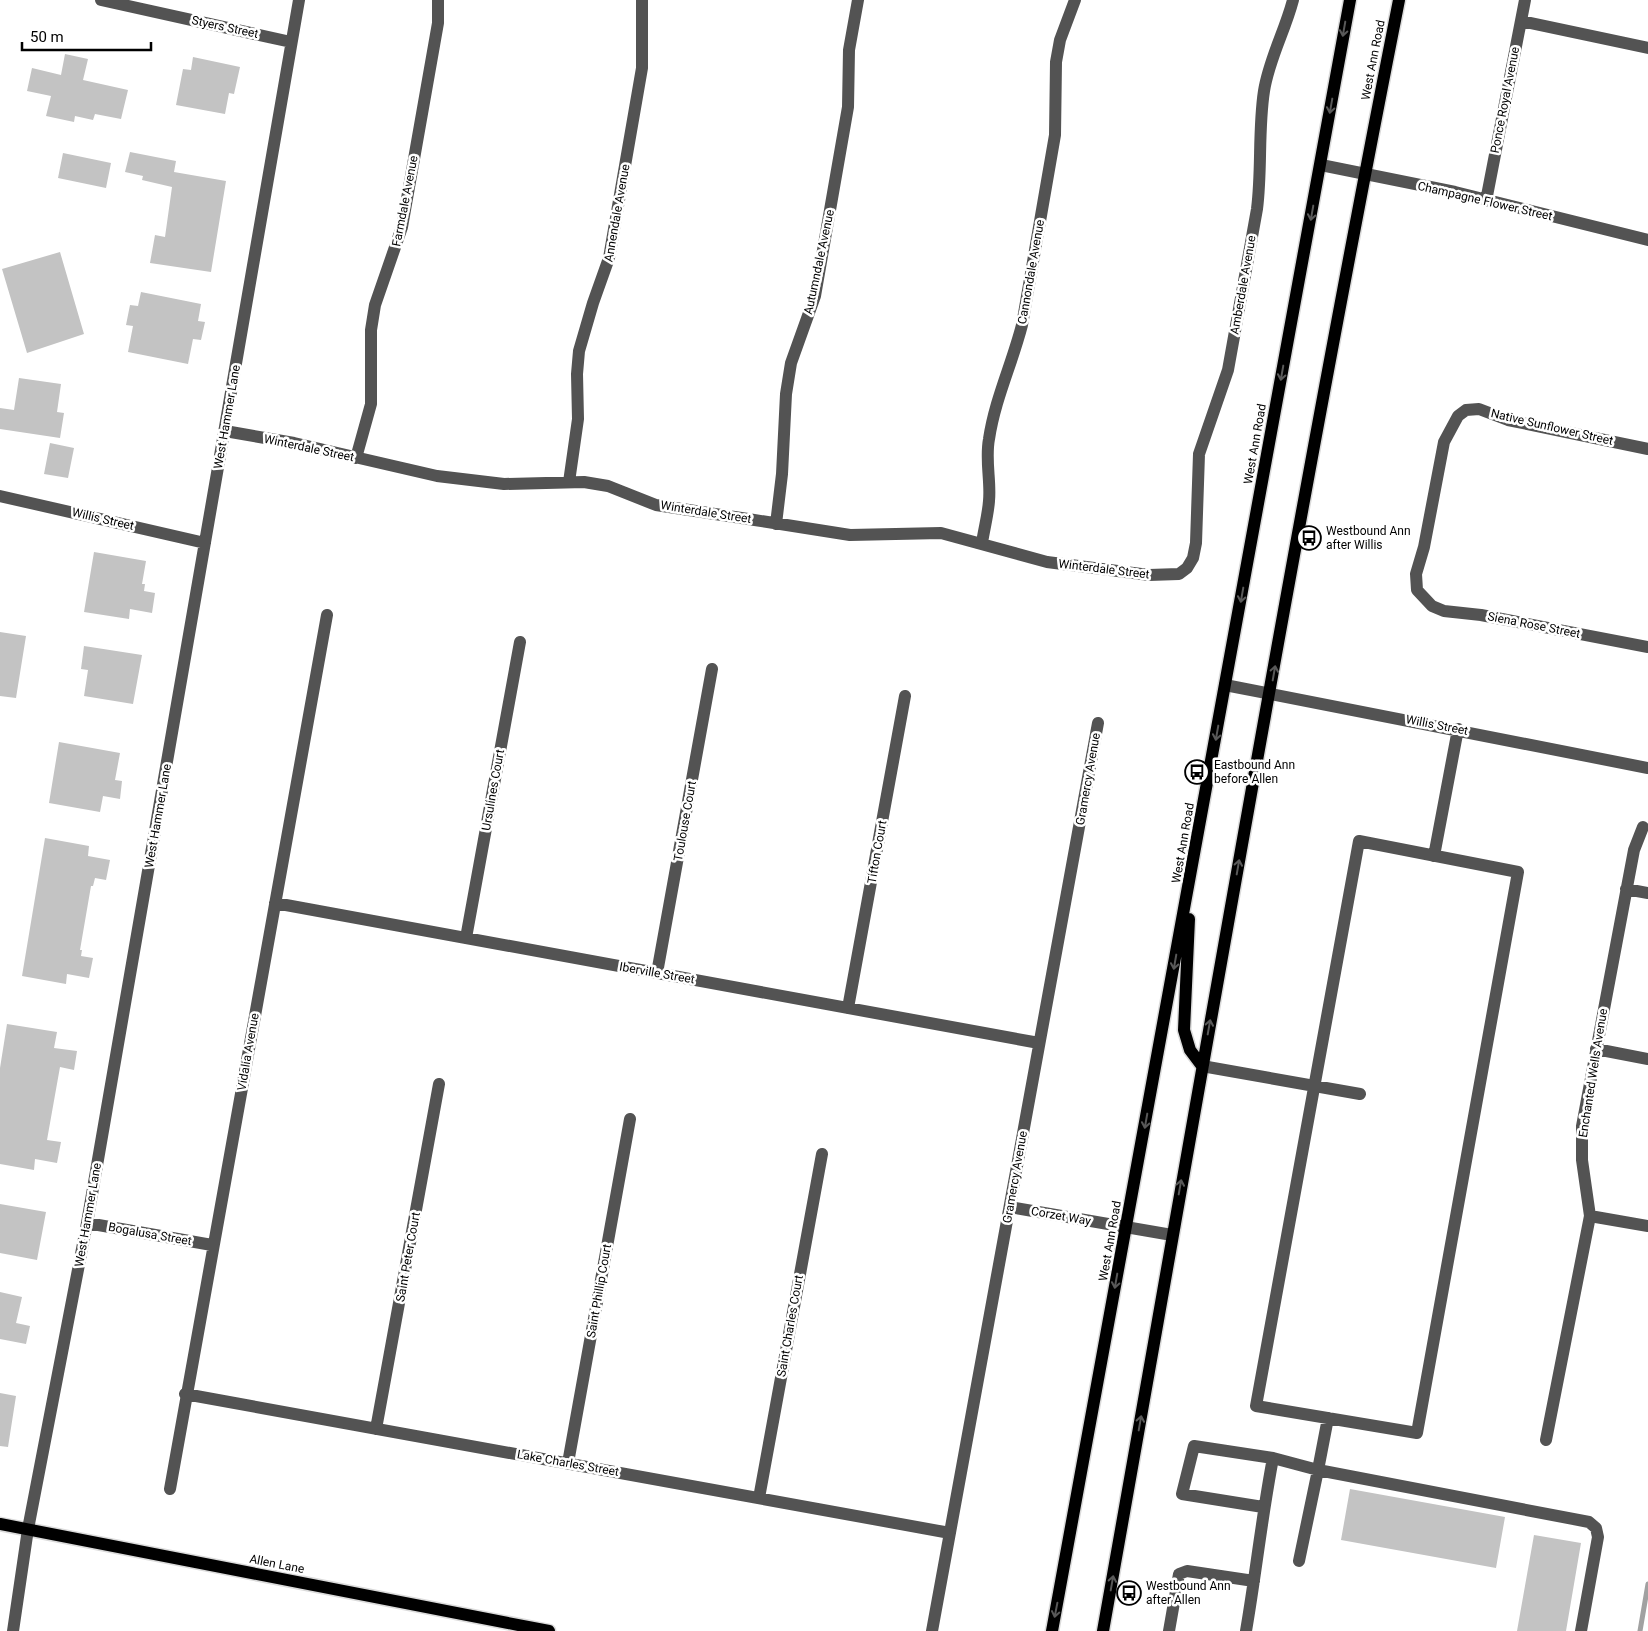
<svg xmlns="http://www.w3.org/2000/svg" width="1648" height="1631" font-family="Roboto,sans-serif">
<rect width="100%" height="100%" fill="#fff"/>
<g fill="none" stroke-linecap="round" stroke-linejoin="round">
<path stroke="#a1a1a1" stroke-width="5" d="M1640 1631 1648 1584"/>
</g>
<path fill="#c3c3c3" d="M65 54 88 59 83 80 128 90 121 119 95 114 93 120 75 116 74 122 46 116 51 96 27 91 32 68 61 75Z
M193 57 240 67 234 94 229 93 225 114 176 105 183 69 191 70Z
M130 152 176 161 174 172 226 181 211 272 150 263 155 235 165 237 172 187 142 180 143 176 125 172Z
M63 153 111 163 106 188 58 178Z
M60 252 84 334 27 353 2 269Z
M141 292 201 304 198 321 205 322 201 340 193 339 188 364 128 352 133 326 126 325 130 305 138 306Z
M19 378 61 384 57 412 64 413 60 438 0 429V408L14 410Z
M50 443 74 448 68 478 44 474Z
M94 552 146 561 142 584H145L144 591 155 593 152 613 130 609 129 619 84 612Z
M0 632 26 636 16 698 0 696Z
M84 646 142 655 133 704 84 696 88 670 81 669Z
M59 742 120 753 115 780 122 781 120 799 103 796 100 812 49 803Z
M45 838 89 846 88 856 110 860 106 880 95 878 93 886H91L80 950H82L81 956 93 958 89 978 67 974 66 984 22 976Z
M7 1024 57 1032 54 1048 77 1051 74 1070 60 1067 55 1095 47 1140 61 1142 57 1163 35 1159 34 1170 0 1164V1068Z
M0 1204 46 1212 37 1260 0 1253Z
M0 1292 22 1297 16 1323 30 1326 26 1344 0 1339Z
M0 1393 16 1396 8 1447 0 1446Z
M1350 1489 1505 1517 1496 1568 1341 1540Z
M1534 1535 1581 1543 1566 1631H1517Z"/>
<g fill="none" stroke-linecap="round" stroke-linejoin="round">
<g stroke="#dbdbdb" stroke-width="15">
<path id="major" d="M1189 919 1184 1030 1190 1050 1202 1066
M0 1524 549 1631
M1052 1631 1350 0
M1103 1631C1200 1087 1292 542 1399 0"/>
</g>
<path stroke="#535353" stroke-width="12" d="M101 0 291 42
M1521 21 1648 48
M1321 165 1455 192 1648 240
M1486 201 1525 0
M225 431 294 443 437 476 504 484 584 482 608 486 656 505 748 519 850 535 941 533 1047 562 1149 575 1179 574 1187 568 1193 558 1196 543 1199 454 1228 370 1257 209C1262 170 1258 130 1264 91 1269 59 1285 31 1293 0
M1648 449 1508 420 1479 409 1466 410 1458 416 1444 442 1424 547 1416 574 1417 590 1432 606 1444 611 1481 615 1648 647
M356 458 371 404V330L375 305 402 227 438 23V0
M569 482 578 419 577 374 579 351 593 303 609 258 642 68V0
M0 496 205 543
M776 524 782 474 786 394 791 363 815 296 848 107 849 50 858 0
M982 543C984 529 988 515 989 501 991 481 985 460 989 439 995 399 1012 364 1022 325L1055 135 1056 62 1060 40 1075 0
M1225 685 1648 768
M1359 841 1518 872 1417 1433 1256 1406Z
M1434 856 1458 729
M1626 889 1648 893
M275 903 1039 1043
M466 938 520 642
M657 973 712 669
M848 1008 905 696
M1596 1049 1648 1059
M1202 1066 1360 1094
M1010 1207 1172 1235
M1590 1216 1648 1226
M87 1223 212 1245
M185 1394 950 1533
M1328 1418 1318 1470 1589 1522 1596 1528 1598 1537 1581 1631
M376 1429 439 1084
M1546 1440 1590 1216 1582 1160V1126L1634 850 1643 827
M568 1463 630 1119
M170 1489 327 615
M759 1498 822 1154
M1263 1507 1182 1494 1194 1446 1273 1458
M13 1631 28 1529 87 1223 299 0
M932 1631 1098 723
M1169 1631 1179 1574 1187 1571 1254 1581
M1246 1631C1256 1573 1262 1515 1273 1458L1318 1470 1299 1561"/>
<use href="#major" stroke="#000" stroke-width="12"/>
</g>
<defs><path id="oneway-shaft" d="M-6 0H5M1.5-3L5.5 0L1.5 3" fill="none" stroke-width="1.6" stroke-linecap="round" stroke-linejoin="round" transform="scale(1.25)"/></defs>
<g stroke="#595959">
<use href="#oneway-shaft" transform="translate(1344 29) rotate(100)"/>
<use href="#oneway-shaft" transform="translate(1331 106) rotate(100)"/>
<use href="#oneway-shaft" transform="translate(1312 213) rotate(100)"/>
<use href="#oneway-shaft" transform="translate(1282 373) rotate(100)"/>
<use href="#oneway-shaft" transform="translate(1242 595) rotate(100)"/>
<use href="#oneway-shaft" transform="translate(1274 673) rotate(-80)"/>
<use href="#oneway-shaft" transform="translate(1217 733) rotate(100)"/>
<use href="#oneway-shaft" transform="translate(1238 867) rotate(-80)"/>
<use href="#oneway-shaft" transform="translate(1175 962) rotate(100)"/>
<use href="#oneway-shaft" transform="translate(1209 1027) rotate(-80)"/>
<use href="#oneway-shaft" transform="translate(1146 1121) rotate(100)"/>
<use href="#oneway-shaft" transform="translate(1180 1187) rotate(-80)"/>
<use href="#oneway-shaft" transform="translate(1116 1281) rotate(100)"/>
<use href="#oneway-shaft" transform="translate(1140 1423) rotate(-80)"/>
<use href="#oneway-shaft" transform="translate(1112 1583) rotate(-80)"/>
<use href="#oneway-shaft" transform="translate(1056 1610) rotate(101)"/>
</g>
<defs>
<g id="bus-ring" transform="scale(1.25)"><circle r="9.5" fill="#fff" stroke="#000" stroke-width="1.5"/><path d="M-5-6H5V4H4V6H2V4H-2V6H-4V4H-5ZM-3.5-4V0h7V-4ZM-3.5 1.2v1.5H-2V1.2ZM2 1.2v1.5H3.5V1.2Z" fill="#000"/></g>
</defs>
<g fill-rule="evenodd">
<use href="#bus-ring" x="1309" y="538"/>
<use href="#bus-ring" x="1197" y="772"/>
<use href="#bus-ring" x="1129" y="1593"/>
</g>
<g text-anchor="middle" stroke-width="5" stroke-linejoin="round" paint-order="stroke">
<g font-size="12" fill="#000" stroke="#fff">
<text transform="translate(225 27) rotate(12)" y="4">Styers Street</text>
<text transform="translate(1373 60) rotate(-79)" y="4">West Ann Road</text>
<text transform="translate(1505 100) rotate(-79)" y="4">Ponce Royal Avenue</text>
<text transform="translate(405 201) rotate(-79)" y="4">Farmdale Avenue</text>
<text transform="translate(1485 201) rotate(13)" y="4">Champagne Flower Street</text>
<text transform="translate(617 213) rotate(-80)" y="4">Annendale Avenue</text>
<text transform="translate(819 262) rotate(-78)" y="4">Autumndale Avenue</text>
<text transform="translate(1031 272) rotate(-80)" y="4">Cannondale Avenue</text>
<text transform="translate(1243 285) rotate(-80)" y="4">Amberdale Avenue</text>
<text transform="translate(227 417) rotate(-80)" y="4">West Hammer Lane</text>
<text transform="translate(1552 427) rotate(13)" y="4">Native Sunflower Street</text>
<text transform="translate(1255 444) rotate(-80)" y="4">West Ann Road</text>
<text transform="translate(309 448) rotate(12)" y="4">Winterdale Street</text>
<text transform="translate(706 512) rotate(9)" y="4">Winterdale Street</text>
<text transform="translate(103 519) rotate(13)" y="4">Willis Street</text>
<text transform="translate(1104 569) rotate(7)" y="4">Winterdale Street</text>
<text transform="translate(1534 625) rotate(11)" y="4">Siena Rose Street</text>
<text transform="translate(1437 725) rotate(11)" y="4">Willis Street</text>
<text transform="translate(1088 779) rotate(-80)" y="4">Gramercy Avenue</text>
<text transform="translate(493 790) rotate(-80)" y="4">Ursulines Court</text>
<text transform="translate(158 816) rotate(-80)" y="4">West Hammer Lane</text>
<text transform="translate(685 821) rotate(-80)" y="4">Toulouse Court</text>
<text transform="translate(1183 843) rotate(-80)" y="4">West Ann Road</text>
<text transform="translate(877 852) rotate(-80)" y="4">Tifton Court</text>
<text transform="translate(657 973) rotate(10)" y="4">Iberville Street</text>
<text transform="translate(248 1052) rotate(-80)" y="4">Vidalia Avenue</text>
<text transform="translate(1593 1073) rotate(-81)" y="4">Enchanted Wells Avenue</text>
<text transform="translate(1015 1177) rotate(-80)" y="4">Gramercy Avenue</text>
<text transform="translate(88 1215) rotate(-80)" y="4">West Hammer Lane</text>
<text transform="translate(1061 1216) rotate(10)" y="4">Corzet Way</text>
<text transform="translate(150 1234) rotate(10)" y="4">Bogalusa Street</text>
<text transform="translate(1110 1241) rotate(-80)" y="4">West Ann Road</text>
<text transform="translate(408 1257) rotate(-80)" y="4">Saint Peter Court</text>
<text transform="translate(599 1291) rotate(-80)" y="4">Saint Phillip Court</text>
<text transform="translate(790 1326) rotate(-80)" y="4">Saint Charles Court</text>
<text transform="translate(568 1463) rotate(10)" y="4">Lake Charles Street</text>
<text transform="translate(277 1564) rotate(11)" y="4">Allen Lane</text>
</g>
<g font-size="12" fill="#000" stroke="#fff" text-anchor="start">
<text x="1326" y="535">Westbound Ann<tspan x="1326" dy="14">after Willis</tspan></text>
<text x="1214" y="769">Eastbound Ann<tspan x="1214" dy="14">before Allen</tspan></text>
<text x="1146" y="1590">Westbound Ann<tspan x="1146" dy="14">after Allen</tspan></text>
</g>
</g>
<path d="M22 42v8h129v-8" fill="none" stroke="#000000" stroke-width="2.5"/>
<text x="30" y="42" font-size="15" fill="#000000" stroke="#ffffff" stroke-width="4" paint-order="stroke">50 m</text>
</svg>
